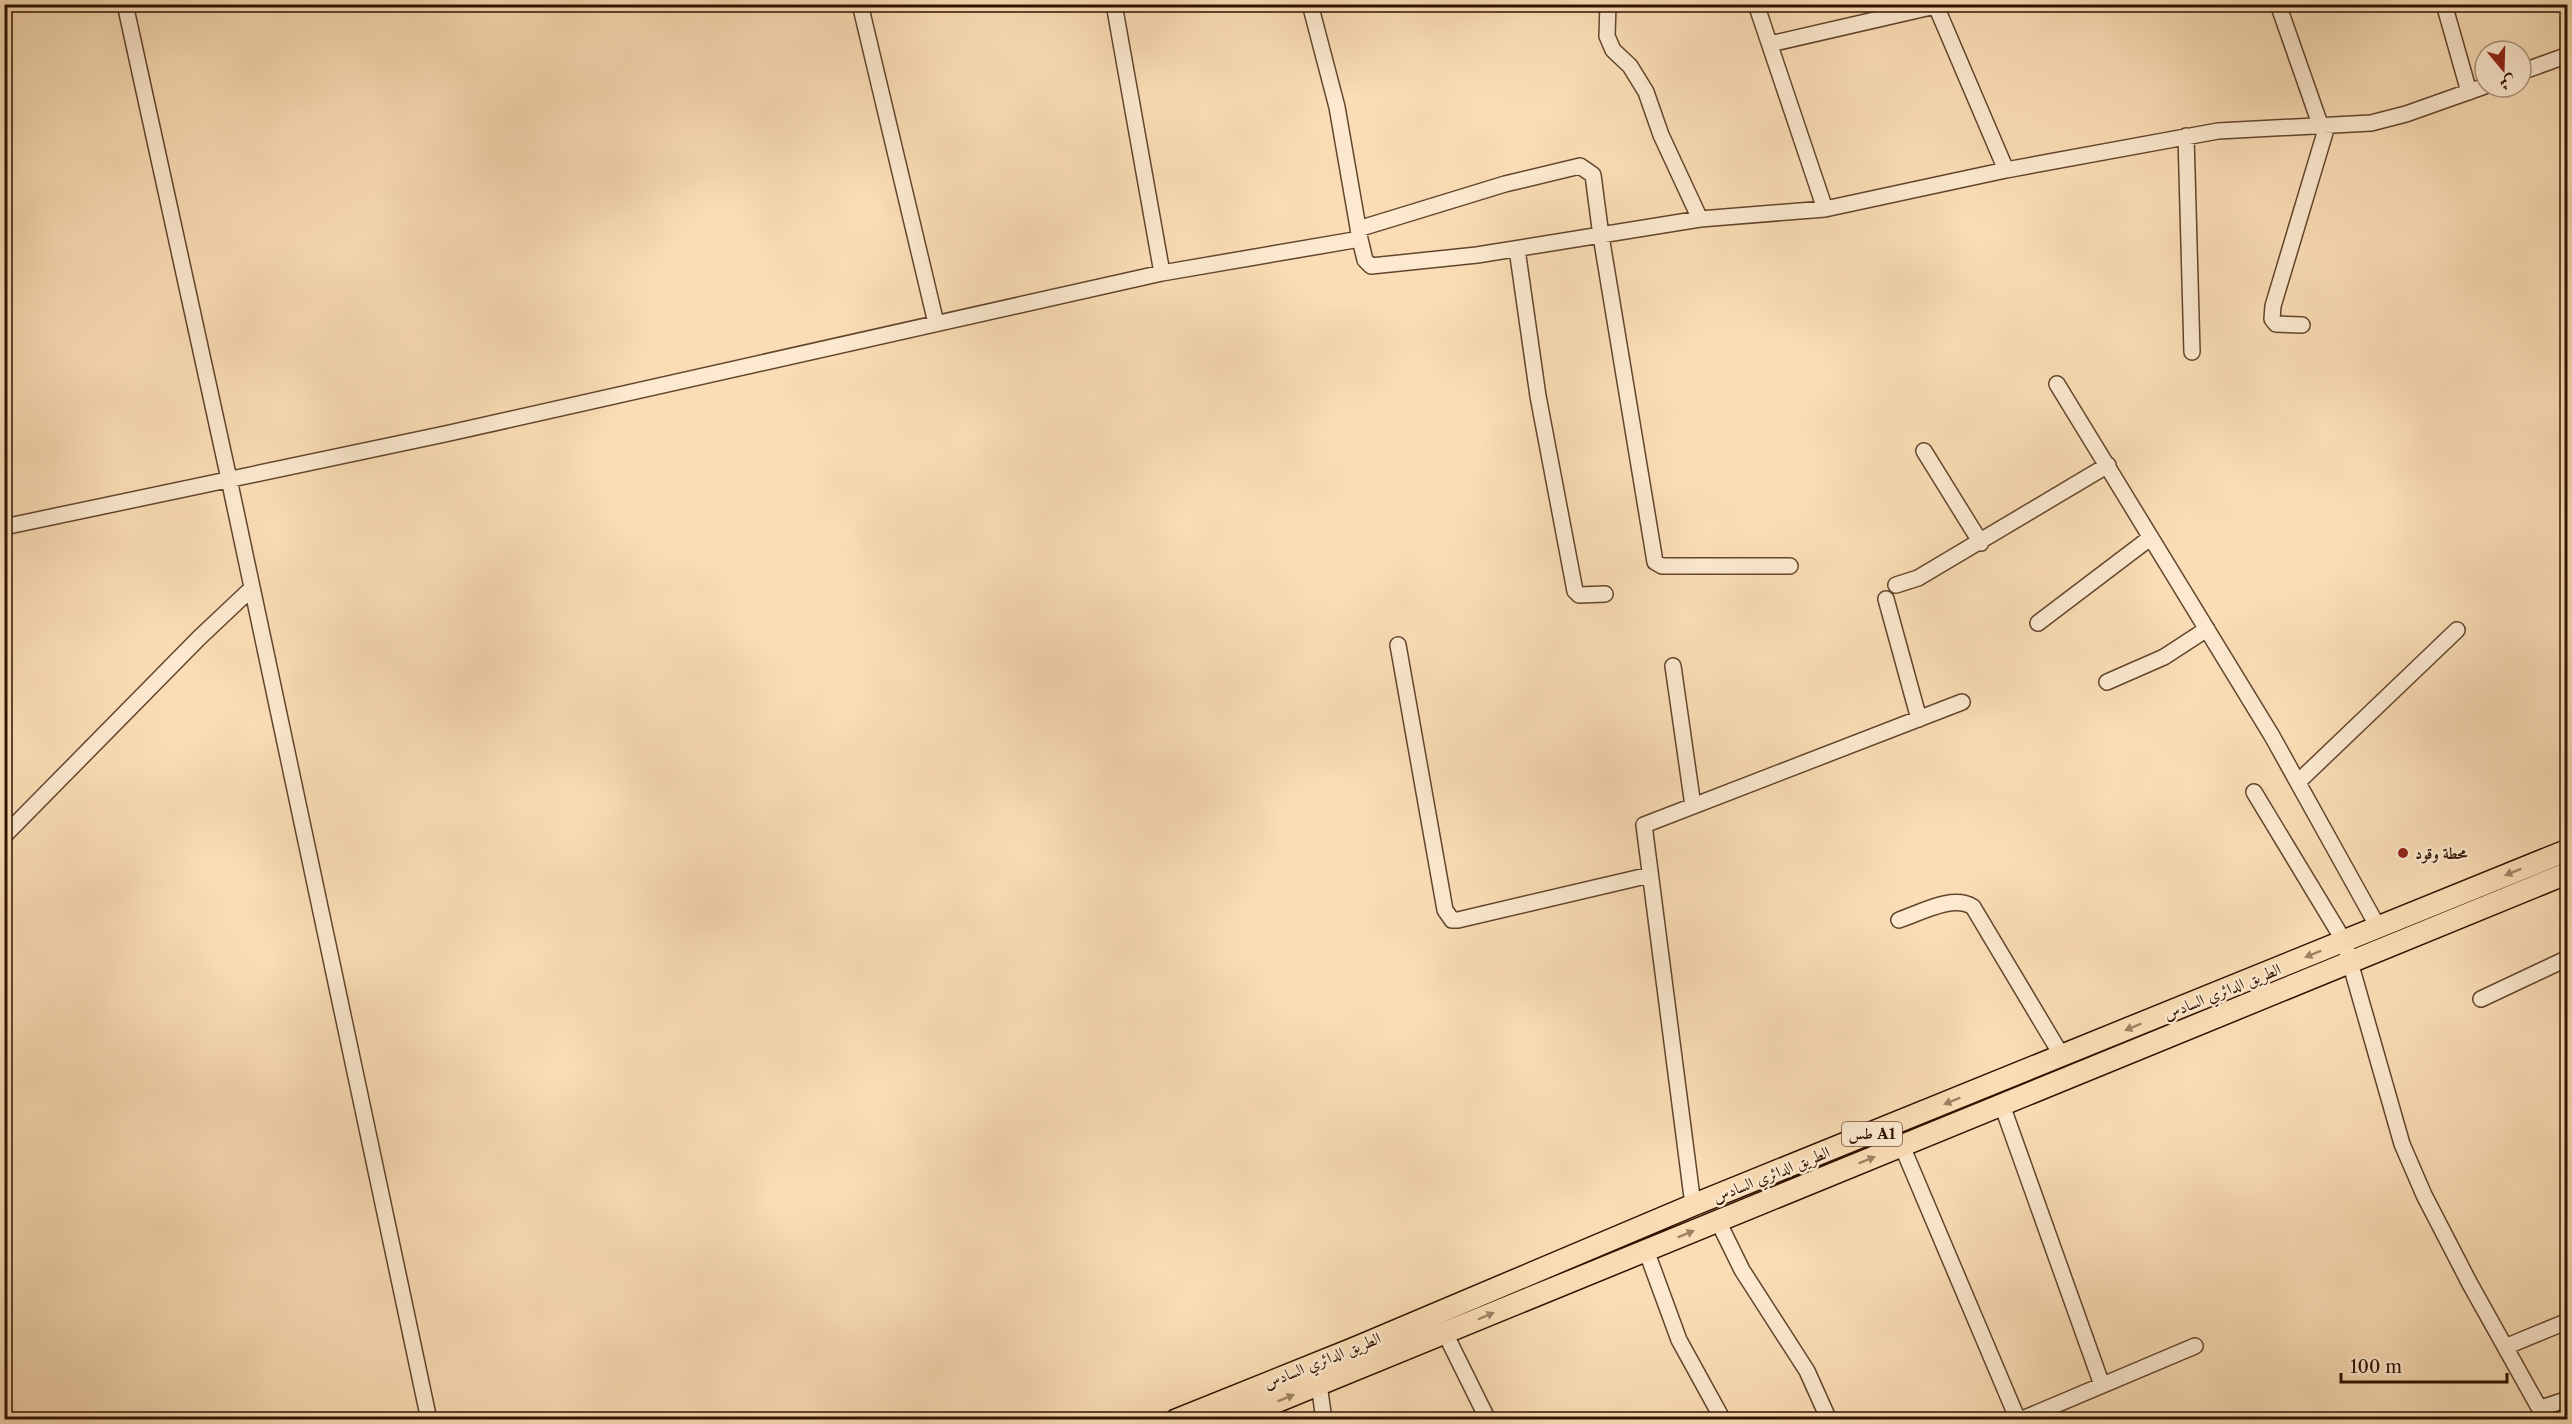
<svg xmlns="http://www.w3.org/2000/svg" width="2572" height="1424" font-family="'Libre Caslon Text',Amiri,serif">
<rect width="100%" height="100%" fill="#faddb5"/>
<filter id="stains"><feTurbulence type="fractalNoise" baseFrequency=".00333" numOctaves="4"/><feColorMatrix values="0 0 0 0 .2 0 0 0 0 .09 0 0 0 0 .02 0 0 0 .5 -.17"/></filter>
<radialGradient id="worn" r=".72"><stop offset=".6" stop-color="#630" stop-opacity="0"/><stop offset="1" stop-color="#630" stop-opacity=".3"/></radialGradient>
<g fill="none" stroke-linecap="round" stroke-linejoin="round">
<g stroke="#62452d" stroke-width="18">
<path id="minor" d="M125 4 229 479 429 1420
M860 4 936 323
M1114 4 1162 273
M1310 4 1337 107 1360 239 1365 260 1371 266 1477 255 1700 219 1825 209 2006 170 2218 131 2371 123 2406 114 2485 86
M1608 4 1607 36 1613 50 1630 66 1646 92 1661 135 1700 219
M1756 4 1825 209
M2278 4 2321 127
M2444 4 2469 92
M1936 6 2006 170
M1770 44 1944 4
M2521 72 2568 55
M2186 136 2192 352
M1358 229 1505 184 1580 166 1593 175 1601 236 1655 562 1662 566H1790
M1517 249 1538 396 1575 591 1579 595 1605 594
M2302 325 2276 324 2272 319 2273 306 2327 126
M2057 384 2272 736 2378 927
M1924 451 1981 543
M4 527 445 434 1162 273 1360 239
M1896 585 1918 578 2108 465
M1886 599 1919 719
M2038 623 2150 538
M1398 645 1445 910 1452 920H1458L1650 875
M1673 666 1693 806
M2107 682 2164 657 2207 629
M2298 782 2457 630
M2254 792 2344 941 2402 1144 2424 1195 2470 1284 2546 1420
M4 836 199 638 252 588
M1899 920C1920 913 1953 894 1973 907L2062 1056
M2481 999 2568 958
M2002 1105 2102 1385
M1902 1146 2018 1420
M1693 1205 1644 825 1962 702
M1718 1221 1742 1270 1807 1371 1829 1420
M1646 1250 1679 1340 1723 1420
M1445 1333 1488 1420
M2505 1347 2568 1321
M1319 1384 1324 1420
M2541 1408 2568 1399
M2020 1420 2195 1346"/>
</g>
<g stroke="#301200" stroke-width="24">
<path id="highway" d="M1176 1420 1355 1348 1693 1205 2568 850
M1232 1420 2568 873"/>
</g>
<use href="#minor" stroke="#fce9cf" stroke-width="15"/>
<use href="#highway" stroke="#faddb5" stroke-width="21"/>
</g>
<defs><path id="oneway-solid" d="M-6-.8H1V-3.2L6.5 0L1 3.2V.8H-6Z" transform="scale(1.5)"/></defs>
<g fill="#9f8264">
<use href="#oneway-solid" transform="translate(2513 872) rotate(158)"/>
<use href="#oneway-solid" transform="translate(2313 954) rotate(158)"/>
<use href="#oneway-solid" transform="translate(2133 1027) rotate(158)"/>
<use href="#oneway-solid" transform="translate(1952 1101) rotate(158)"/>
<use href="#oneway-solid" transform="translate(1867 1160) rotate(-22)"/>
<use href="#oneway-solid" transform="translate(1686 1234) rotate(-22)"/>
<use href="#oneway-solid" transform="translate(1486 1316) rotate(-23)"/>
<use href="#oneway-solid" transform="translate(1286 1398) rotate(-22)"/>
</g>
<circle fill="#8f2418" stroke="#fce9cf" stroke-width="2" cx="2403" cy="853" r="6"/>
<g text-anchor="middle" stroke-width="5" stroke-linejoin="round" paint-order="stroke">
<rect fill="#fce9cf" stroke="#6d523e" stroke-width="1.5" x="1842" y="1122" width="60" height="24" rx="4.5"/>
<g font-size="15" font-weight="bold" fill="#301200">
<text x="1872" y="1139">طس A1</text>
</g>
<g font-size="16" font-weight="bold" fill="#301200" stroke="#fce9cf" text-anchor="start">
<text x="2415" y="859">محطة وقود</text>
</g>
<g font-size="16" fill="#301200" stroke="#fce9cf">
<text transform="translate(2222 991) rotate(-22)" y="6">الطريق الدائري السادس</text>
<text transform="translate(1771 1174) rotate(-22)" y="6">الطريق الدائري السادس</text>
<text transform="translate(1322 1360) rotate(-22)" y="6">الطريق الدائري السادس</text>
</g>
</g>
<rect width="2572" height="1424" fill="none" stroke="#faddb5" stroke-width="24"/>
<rect x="6" y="6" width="2560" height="1412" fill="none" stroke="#301200" stroke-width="3"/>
<rect x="12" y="12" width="2548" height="1400" fill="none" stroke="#301200" stroke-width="1.5"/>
<g transform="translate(2503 69) rotate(161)"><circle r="28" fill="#fce9cf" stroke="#aa937c" stroke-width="1.5"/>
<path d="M0-4.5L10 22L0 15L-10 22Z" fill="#8f2418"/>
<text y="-9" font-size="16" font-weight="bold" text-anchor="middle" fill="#301200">ش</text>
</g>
<path d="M2341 1373v9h166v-9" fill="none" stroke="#301200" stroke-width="3"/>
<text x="2350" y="1373" font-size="18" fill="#301200" stroke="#fce9cf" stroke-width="4.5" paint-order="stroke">100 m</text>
<rect width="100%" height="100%" filter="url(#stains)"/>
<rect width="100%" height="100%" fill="url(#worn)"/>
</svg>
